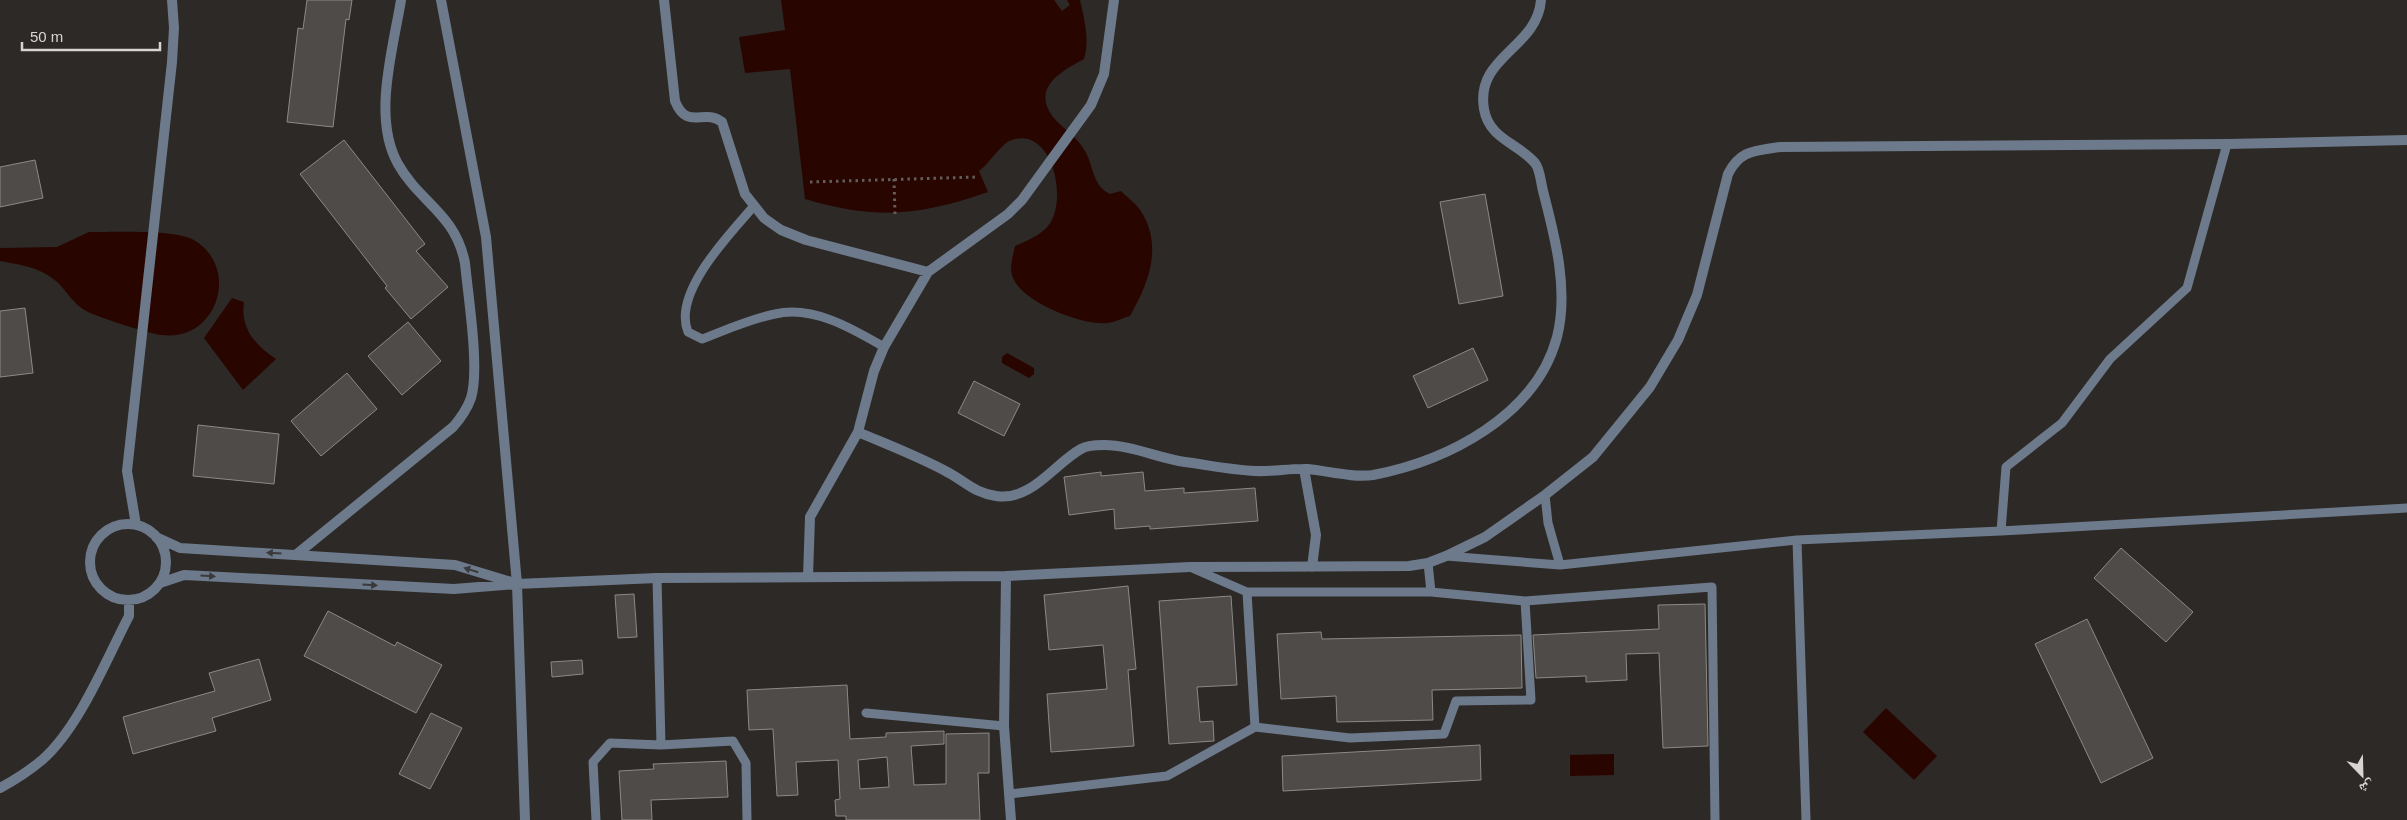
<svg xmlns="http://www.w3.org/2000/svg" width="2407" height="820" font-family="Helvetica,'Noto Naskh Arabic',sans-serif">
<rect width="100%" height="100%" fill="#2d2927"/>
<path fill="#290500" d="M781 0H1080C1084 18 1090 41 1084 59 1062 71 1031 87 1053 117 1062 128 1076 136 1083 148 1094 163 1091 185 1110 194L1121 191C1128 198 1138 205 1142 213 1163 248 1148 284 1130 316 1123 318 1115 322 1108 323 1083 326 1025 303 1014 280 1008 269 1013 257 1015 246 1027 241 1039 236 1048 226 1069 200 1052 126 1012 140 1001 143 990 163 979 171L988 192C919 216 875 220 805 199L790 69 745 73 739 37 785 30Z
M89 232C113 232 175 229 194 240 241 268 217 342 162 335 149 334 98 317 86 311 73 304 67 291 56 281 39 267 21 265 0 261V248L57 247Z
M232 298 244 302C240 328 255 345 276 359L243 390 204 338Z
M1007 353 1034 368V374L1029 378 1002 363V357Z
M1886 708 1937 756 1914 780 1863 732Z
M1614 754V775L1570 776V755Z"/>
<path fill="#2d2927" d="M1054 0H1067L1070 5 1062 11Z"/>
<path fill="#4f4b49" stroke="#8d8987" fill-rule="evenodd" d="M307 0H352L349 20 346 19 333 127 287 122 298 28 303 29Z
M344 140 425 244 416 251 448 287 411 319 385 288 387 286 300 174Z
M35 160 43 198 0 207V167Z
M1485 194 1503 296 1459 304 1440 202Z
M25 308 33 373 0 377V311Z
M408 322 441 361 402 395 368 356Z
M1473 348 1488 380 1428 408 1413 376Z
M347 373 377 409 321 456 291 421Z
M974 381 1020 404 1004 436 958 413Z
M198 425 279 434 274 484 193 476Z
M1101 472V476L1143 472 1145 491 1184 488V493L1255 488 1258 521 1150 529V526L1115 529 1114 509 1069 515 1064 477Z
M2121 548 2193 612 2166 642 2094 578Z
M1128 586 1136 669 1128 670 1134 746 1051 752 1047 694 1107 689 1103 645 1049 650 1044 595Z
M634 594 637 637 618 638 615 595Z
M1231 596 1237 685 1197 687 1200 722 1213 721 1214 741 1169 744 1159 601Z
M1705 604 1708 746 1663 748 1659 653 1626 654 1627 680 1586 682V676L1536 678 1533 635 1659 629 1658 605Z
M328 611 395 646 397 642 442 665 416 713 304 656Z
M2087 619 2153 758 2101 783 2035 644Z
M1321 632 1322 639 1521 635 1522 688 1432 690 1433 720 1337 722 1336 696 1281 699 1277 634Z
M259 659 271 700 212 718 216 731 133 754 123 717 215 691 209 673Z
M582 660 583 674 552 677 551 662Z
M847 685 850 739 886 737V733L944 731V744L911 746 914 785 946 784V734L989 733V773H978L980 820H846V816H836L835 800 840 799 838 760 796 762 798 795 777 796 773 729 749 730 747 690ZM887 757 889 787 860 789 858 760Z
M431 713 462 728 430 789 399 774Z
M1480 745 1481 780 1283 791 1282 756Z
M726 761 728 797 651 800 652 820H622L619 771 654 769 653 764Z"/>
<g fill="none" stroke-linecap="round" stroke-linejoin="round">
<path stroke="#615e5c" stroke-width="3" stroke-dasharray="2.5 4" stroke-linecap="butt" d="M894 179 895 214
M810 182 977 177"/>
<path stroke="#6d7a8b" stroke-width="9" d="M753 207C729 235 672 293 688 332L702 339C726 330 750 319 775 314 813 305 853 329 884 347
M1545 495 1548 523 1560 565
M2001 531 2006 467 2062 423 2110 359 2187 288 2227 144
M1797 540 1806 820
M1446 556 1560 565 1797 540 2001 531 2407 508
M1428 563 1431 592
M1192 568 1247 592 1255 727 1350 738 1444 734 1456 701 1531 700 1525 601
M657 578 661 745
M1247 592H1431L1525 601 1712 587 1715 820
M866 713 1004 726
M1010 794 1167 776 1255 727
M596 820 593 762 610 743 661 745 733 741 746 763 747 820"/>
<path stroke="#6d7a8b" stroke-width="10" d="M441 0 486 237 517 584 525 820
M664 0 675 101C687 131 704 108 722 122L745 194 764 218 781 230 806 240 928 272 884 347 874 371 858 432C888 445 920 457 949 473 967 483 975 493 996 496 1031 502 1055 463 1081 449 1087 445 1098 445 1104 445 1131 445 1158 458 1185 462 1208 465 1232 470 1255 471 1273 472 1291 468 1308 469 1328 471 1353 478 1373 475 1447 461 1536 416 1557 337 1569 290 1555 237 1543 191 1541 183 1540 169 1535 163 1518 143 1489 139 1484 109 1475 56 1537 49 1541 0
M928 272 1008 214 1022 200 1091 105 1104 74 1114 0
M1304 469 1316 535 1312 567
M90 562a38 38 0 1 1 76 0a38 38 0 1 1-76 0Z
M136 525 127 471 172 62 174 28 172 0
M156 537 180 548 455 565 511 582
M297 554 453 427C461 418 467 409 471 398 480 369 468 296 465 263 455 213 420 203 398 164 372 118 393 50 401 0
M1006 576 1004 726 1011 820
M808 577 810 517 858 432
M160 583 184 575 454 589 517 584 657 578 1006 576 1190 567 1409 566 1428 563 1446 556 1485 537 1545 495 1593 457 1650 387 1678 340 1697 295 1728 174C1740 150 1755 151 1780 147L2227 144 2407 140
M0 788C15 780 29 771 42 760 79 728 106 660 129 616V600"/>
</g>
<defs><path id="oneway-solid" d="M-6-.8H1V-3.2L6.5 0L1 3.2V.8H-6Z" transform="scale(1.25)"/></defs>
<g fill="#3a393b">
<use href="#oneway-solid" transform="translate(274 553) rotate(-177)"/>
<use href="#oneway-solid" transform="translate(471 570) rotate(-163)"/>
<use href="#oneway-solid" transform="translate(208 576) rotate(3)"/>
<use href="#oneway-solid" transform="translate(370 585) rotate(3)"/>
</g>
<g transform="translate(2362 775) rotate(157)" stroke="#2d2927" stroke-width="4" paint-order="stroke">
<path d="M0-4L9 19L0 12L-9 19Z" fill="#d7d5d4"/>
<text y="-8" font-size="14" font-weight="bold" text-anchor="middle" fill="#d7d5d4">ش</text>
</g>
<path d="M22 42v8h138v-8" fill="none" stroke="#d7d5d4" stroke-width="2.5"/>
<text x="30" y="42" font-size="15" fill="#d7d5d4" stroke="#2d2927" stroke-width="4" paint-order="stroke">50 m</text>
</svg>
